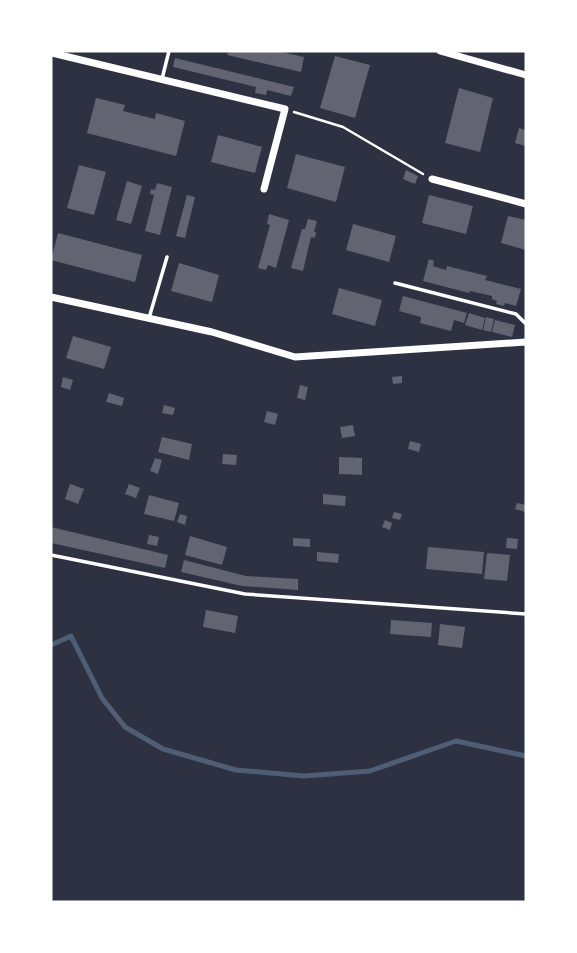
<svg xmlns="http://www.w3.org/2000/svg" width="577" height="953" font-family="'Work Sans',sans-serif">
<rect width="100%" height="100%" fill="#2d3142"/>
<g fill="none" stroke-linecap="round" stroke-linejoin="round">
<path stroke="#4f5d75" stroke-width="5" d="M51 645 71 636 102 698 125 727 163 749 236 770 304 776 370 771 456 741 526 756"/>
</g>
<path fill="#626471" d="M228 51H278L304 57 301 72 227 55Z
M335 56 370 65 355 118 320 108Z
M175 58 294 87 291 96 267 90 266 95 255 93 256 87 173 67Z
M459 88 493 98 480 152 445 143Z
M96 98 125 105 123 111 155 119 156 113 185 121 176 156 87 133Z
M519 128 526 130V146L515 143Z
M218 135 262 147 255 173 211 162Z
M296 154 345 167 336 202 287 188Z
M79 165 106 172 94 215 67 208Z
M406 170 418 176 415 184 403 179Z
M127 181 142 186 131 224 116 220Z
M157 183 172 187 160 235 145 231 154 195 150 194 151 189 155 190Z
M187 195 195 197 185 238 176 236Z
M429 195 473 206 466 234 422 223Z
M269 214 289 220 276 268 268 265 266 270 258 268 270 225 267 224Z
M508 216 526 220V250L501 243Z
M308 219 317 221 314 232H316L315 238 311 237 303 271 291 268 302 229H305Z
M353 224 396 236 389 262 346 250Z
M58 233 142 255 135 282 51 260Z
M429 259 434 261 433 266 446 270 447 266 487 276 485 280 521 289 516 306 505 303 504 306 496 304 497 301 492 299V296L470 291 469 293 423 281Z
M179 263 219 275 212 302 171 291Z
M339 288 382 300 375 326 332 314Z
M403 296 467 313 464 323 454 320 451 331 420 323 421 317 399 311Z
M469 313 485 318 482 330 465 325Z
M486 317 494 319 491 332 483 330Z
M495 320 515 325 512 337 492 332Z
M73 336 111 347 104 369 66 358Z
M402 376V383L393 384 392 377Z
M63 377 73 380 70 390 61 387Z
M300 385 308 387 305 400 297 398Z
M109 393 124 398 122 406 106 402Z
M164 405 175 408 173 415 162 413Z
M267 411 278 414 275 425 264 422Z
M353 425 355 436 342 438 340 427Z
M162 437 192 444 189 460 158 452Z
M410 441 421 444 419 452 408 449Z
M223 454 237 455 236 465 222 464Z
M339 457 362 458V475L339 474Z
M155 458 162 460 158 474 150 471Z
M70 484 84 489 78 504 65 499Z
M129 484 140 488 136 498 125 494Z
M323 494 346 496 345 506 323 504Z
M149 495 179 503 174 521 144 514Z
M517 503 526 505 525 512 515 509Z
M394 512 402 514 400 520 392 518Z
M180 514 187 516 185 525 177 522Z
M385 520 392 523 390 530 382 527Z
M51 527 168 555 165 568 51 543Z
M149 535 159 537 157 546 147 544Z
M190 536 227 547 222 565 185 555Z
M293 538 310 539V547L293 546Z
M507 538 518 539 517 549 506 548Z
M428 547 484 552 482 574 426 569Z
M317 552 339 554 338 563 317 561Z
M487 553 510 555 507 581 484 579Z
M184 560 246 576 298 579V590L242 586 181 572Z
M206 610 238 616 235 633 203 627Z
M391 620 432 623 431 637 390 634Z
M440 624 465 627 462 648 438 645Z"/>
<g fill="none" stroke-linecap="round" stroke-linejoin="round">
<path stroke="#fff" stroke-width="2.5" d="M294 112 343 127 423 174"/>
<path stroke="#fff" stroke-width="3.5" d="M162 79 169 51
M395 283 516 314 526 324
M149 318 167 257
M51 555 245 594 526 614"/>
<path stroke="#fff" stroke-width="7" d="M440 51 526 75
M52 53 285 109 264 189
M432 179 526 204
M51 297 212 332 295 357 526 342"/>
</g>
<rect width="577" height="953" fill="none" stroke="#ffffff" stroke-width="105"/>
</svg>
